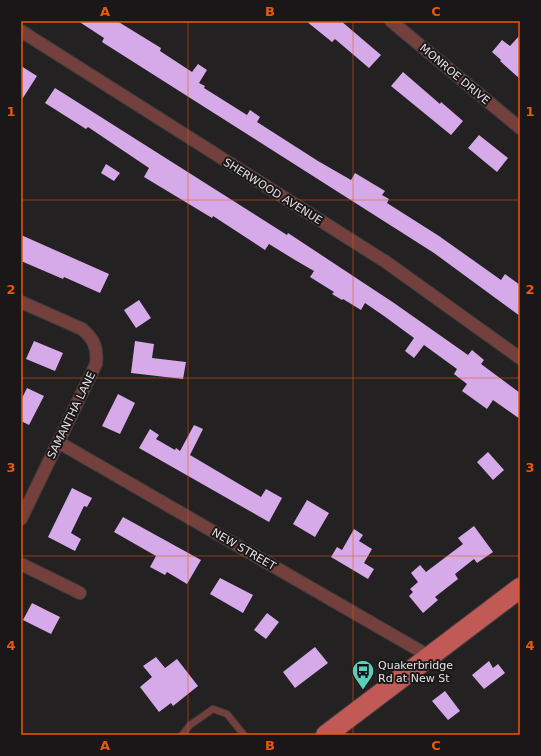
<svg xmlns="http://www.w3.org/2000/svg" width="541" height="756" font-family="'DejaVu Sans',sans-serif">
<rect width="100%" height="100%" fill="#242122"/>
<path fill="#d6aae8" d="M78 21H117L161 48 160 51 192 72 198 64 207 70 199 83 205 86 204 88 247 115 250 110 260 117 257 122 318 161 351 180 355 173 385 191 382 195 389 199 387 203 439 236 501 280 505 274 520 285V316L434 253 102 42 104 38Z
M306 21H341L381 55 369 68 335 39 332 42Z
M520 35V79L500 61 501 60 492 52 502 40 510 46Z
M21 66 37 76 21 101Z
M403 72 440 104 441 102 463 121 451 135 391 86Z
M55 88 287 235 288 233 394 303 468 355 472 350 484 360 481 364 520 393V419L493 400 487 409 462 391 467 384 454 374 457 369 424 345 414 358 405 351 414 338 384 316 365 303 361 310 343 299 342 300 332 294 334 292 310 277 314 271 295 260 269 244 265 250 213 216 212 218 144 177 149 168 88 127 86 129 45 103Z
M479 135 508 158 497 172 468 148Z
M106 164 120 173 114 181 101 173Z
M21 235 109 274 100 293 64 277 63 279 21 261Z
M139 300 151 318 136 328 124 310Z
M34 341 63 353 55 371 26 359Z
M135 341 154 344 152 358 186 362 183 379 131 373Z
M27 388 44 396 29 425 21 421V400Z
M118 394 135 403 120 434 102 426Z
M194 425 203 429 190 455 261 497 266 489 282 498 269 522 139 448 150 429 159 435 156 439 175 450 176 448 180 451Z
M488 452 504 470 493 480 477 462Z
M72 488 92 498 87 507 84 506 71 533 81 539 75 551 48 537Z
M307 500 329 513 315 537 293 524Z
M123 517 201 560 187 584 167 572 165 575 150 567 156 556 114 532Z
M474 526 493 552 477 563 474 559 455 574 458 579 435 597 438 600 423 613 409 596 413 592 410 589 418 582 411 573 420 565 426 572 463 544 458 538Z
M354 529 363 535 359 541 372 549 364 563 374 569 368 579 331 557 337 547 342 550Z
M220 578 253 595 243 613 210 594Z
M32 603 60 617 51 634 23 620Z
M267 613 279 622 266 639 254 630Z
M315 647 328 663 295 688 283 672Z
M156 657 165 668 177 659 198 686 173 706 171 703 159 712 140 687 152 677 143 666Z
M489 661 493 668 498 664 505 673 484 689 472 675Z
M445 691 460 711 448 720 432 701Z"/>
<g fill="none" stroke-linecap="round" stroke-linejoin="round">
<g stroke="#3f3c3d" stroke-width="8">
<path id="lane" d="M182 735 190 725 213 709 227 714 244 735"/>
</g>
<g stroke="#3f3c3d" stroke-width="14">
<path id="street" d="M391 21 520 128
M21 31 386 262 520 358
M21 302 82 329C94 339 98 348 96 364L21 519
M58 442 429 656
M21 564 80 593"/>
</g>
<g stroke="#3f3c3d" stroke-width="22">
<path id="primary" d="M326 735 520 588"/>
</g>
<use href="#lane" stroke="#73403d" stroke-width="6"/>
<use href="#street" stroke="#73403d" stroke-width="12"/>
<use href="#primary" stroke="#c15956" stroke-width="20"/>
</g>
<path fill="none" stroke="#e8590c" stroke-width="1" stroke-opacity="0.55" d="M188 21V735M353 21V735M21 200H520M21 378H520M21 556H520"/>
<defs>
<g id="bus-pin" transform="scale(1.15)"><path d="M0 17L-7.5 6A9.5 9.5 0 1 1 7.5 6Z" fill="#5bcebb" stroke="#1b1719"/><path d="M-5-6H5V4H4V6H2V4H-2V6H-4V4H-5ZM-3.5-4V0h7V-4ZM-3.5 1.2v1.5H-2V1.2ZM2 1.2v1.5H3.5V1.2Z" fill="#111"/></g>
</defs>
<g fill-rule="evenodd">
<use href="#bus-pin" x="363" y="671"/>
</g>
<g text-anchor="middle" stroke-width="4" stroke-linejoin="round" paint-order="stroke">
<g font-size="11" fill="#e3e0e1" stroke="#1b1719">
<text transform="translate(455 74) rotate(40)" y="4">MONROE DRIVE</text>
<text transform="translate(273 191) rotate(32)" y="4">SHERWOOD AVENUE</text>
<text transform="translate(71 415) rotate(-64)" y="4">SAMANTHA LANE</text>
<text transform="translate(244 549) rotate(30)" y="4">NEW STREET</text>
</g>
<g font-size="11" fill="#e3e0e1" stroke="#1b1719" text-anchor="start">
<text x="378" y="669">Quakerbridge<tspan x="378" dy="13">Rd at New St</tspan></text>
</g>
</g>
<rect width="541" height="756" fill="none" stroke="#1b1719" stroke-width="44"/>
<rect x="22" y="22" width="497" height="712" fill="none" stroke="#e8590c" stroke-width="1.5"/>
<g font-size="13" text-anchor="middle" font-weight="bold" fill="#e8590c">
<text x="105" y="16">A</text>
<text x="270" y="16">B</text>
<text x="436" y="16">C</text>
<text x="11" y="116">1</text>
<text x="530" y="116">1</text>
<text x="11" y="294">2</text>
<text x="530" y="294">2</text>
<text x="11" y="472">3</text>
<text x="530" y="472">3</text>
<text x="11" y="650">4</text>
<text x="530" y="650">4</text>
<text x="105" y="750">A</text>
<text x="270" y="750">B</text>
<text x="436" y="750">C</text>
</g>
</svg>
